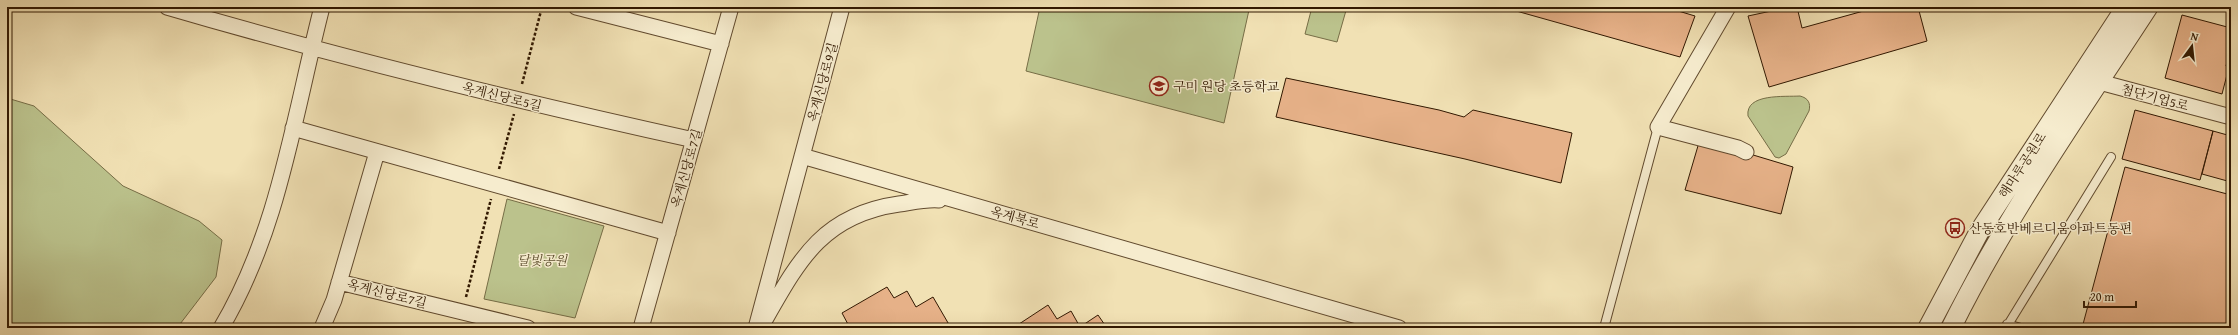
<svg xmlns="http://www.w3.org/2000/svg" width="2238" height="335" font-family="'Gentium Book Plus','Noto Serif KR',serif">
<rect width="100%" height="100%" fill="#f1e1b4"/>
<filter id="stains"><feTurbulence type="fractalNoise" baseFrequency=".005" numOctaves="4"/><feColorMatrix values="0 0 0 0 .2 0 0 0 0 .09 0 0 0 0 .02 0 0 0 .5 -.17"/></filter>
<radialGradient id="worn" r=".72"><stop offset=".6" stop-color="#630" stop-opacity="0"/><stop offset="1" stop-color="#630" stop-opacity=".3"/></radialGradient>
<path fill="#bbc28c" stroke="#766d46" d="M1040 7H1238L1249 10 1224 123 1026 71Z
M1312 7H1347L1337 42 1305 34Z
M1800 96C1808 98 1811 103 1809 111L1786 154 1779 158 1775 157 1748 116C1745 93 1785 97 1800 96Z
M7 98 34 106 123 186 199 221 222 240 216 277 177 328H7Z
M507 199 604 226 575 318 484 299Z"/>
<path fill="#e6b188" stroke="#311801" d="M1502 7H1665L1695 16 1680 57Z
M1790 7H1797L1802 28 1878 7H1918L1927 41 1769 87 1748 16Z
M2182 15 2231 28V47L2226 66 2229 67 2222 94 2165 78Z
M1286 78 1439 110 1464 117 1473 110 1572 133 1561 183 1465 159 1276 117Z
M2135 110 2213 131 2200 180 2122 159Z
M2213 131 2231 136V182L2202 174Z
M1700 139 1793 167 1781 214 1685 190Z
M2125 167 2231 195V328H2082Z
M887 287 894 298 907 291 916 307 933 297 951 328H850L842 313Z
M1048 305 1057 319 1071 311 1080 327 1098 315 1107 328H1013Z"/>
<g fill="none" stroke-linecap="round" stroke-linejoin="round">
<g stroke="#614a2e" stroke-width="10">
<path id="service" d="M2007 324 2021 328
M1604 328 1658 127
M2006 328 2111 157"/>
</g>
<g stroke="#614a2e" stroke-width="17">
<path id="minor" d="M167 7C341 58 517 101 694 140
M576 7 721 44
M1728 7 1658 127 1738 148 1746 152
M2088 79 2231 117
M293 128 668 233
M802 156 1399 328
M339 282 528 328
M762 325C798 262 821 215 899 204 913 202 925 199 939 200
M221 328C279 231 294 115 322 7
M322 328 334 300 377 152
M641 328 731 7
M756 328 842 7"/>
</g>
<g stroke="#614a2e" stroke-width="21">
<path id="tertiary" d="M1928 328 1979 232 2126 7
M1951 328C2007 215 2079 113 2148 7"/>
</g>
<path stroke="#311801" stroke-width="2.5" stroke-dasharray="3 2" stroke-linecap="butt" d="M522 84 542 7
M499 169 514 114
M466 297 491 199"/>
<use href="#service" stroke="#f6ecce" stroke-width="8"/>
<use href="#minor" stroke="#f6ecce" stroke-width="15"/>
<use href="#tertiary" stroke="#f6ecce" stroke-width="19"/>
</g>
<defs>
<g id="school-ring" transform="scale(1)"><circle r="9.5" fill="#f6ecce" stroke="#8f2418" stroke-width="1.5"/><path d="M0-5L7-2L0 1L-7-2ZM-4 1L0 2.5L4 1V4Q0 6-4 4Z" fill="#8f2418"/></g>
<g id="bus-ring" transform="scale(1)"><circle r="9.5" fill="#f6ecce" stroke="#8f2418" stroke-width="1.5"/><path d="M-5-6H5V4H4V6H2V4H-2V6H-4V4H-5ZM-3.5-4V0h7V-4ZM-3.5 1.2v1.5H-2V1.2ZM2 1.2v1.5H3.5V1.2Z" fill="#8f2418"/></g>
</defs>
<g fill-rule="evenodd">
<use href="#school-ring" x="1159" y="86"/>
<use href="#bus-ring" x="1955" y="228"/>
</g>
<g text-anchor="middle" stroke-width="3" stroke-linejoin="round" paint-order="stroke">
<g font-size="13" fill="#311801" stroke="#f6ecce">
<text transform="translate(822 82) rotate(-75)" y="5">옥계신당로9길</text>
<text transform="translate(502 96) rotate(14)" y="5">옥계신당로5길</text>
<text transform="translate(2155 97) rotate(15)" y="5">첨단기업5로</text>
<text transform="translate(2022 165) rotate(-57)" y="5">해마루공원로</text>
<text transform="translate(686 168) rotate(-74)" y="5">옥계신당로7길</text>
<text transform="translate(1015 217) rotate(16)" y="5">옥계북로</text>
<text transform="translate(387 293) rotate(14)" y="5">옥계신당로7길</text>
</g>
<g font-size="13" fill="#311801" stroke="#f6ecce" text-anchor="start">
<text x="1173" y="91">구미 원당 초등학교</text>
<text x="1969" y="233">산동호반베르디움아파트동편</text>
</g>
<g font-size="13" font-style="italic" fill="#5a4b2b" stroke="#f6ecce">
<text x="542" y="265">달빛공원</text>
</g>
</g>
<rect width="2238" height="335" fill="none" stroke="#f1e1b4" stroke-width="24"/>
<rect x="8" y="8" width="2222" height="319" fill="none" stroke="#311801" stroke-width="2"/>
<rect x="12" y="12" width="2214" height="311" fill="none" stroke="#311801"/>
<g transform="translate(2192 46) rotate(15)" stroke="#f6ecce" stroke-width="3" paint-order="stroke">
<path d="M0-3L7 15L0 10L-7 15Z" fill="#311801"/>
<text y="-6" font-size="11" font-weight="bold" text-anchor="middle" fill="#311801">N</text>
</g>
<path d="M2084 301v6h52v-6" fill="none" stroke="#311801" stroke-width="2"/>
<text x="2090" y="301" font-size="12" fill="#311801" stroke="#f6ecce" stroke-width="3" paint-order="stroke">20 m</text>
<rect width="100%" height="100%" filter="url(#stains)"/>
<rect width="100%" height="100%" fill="url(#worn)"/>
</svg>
